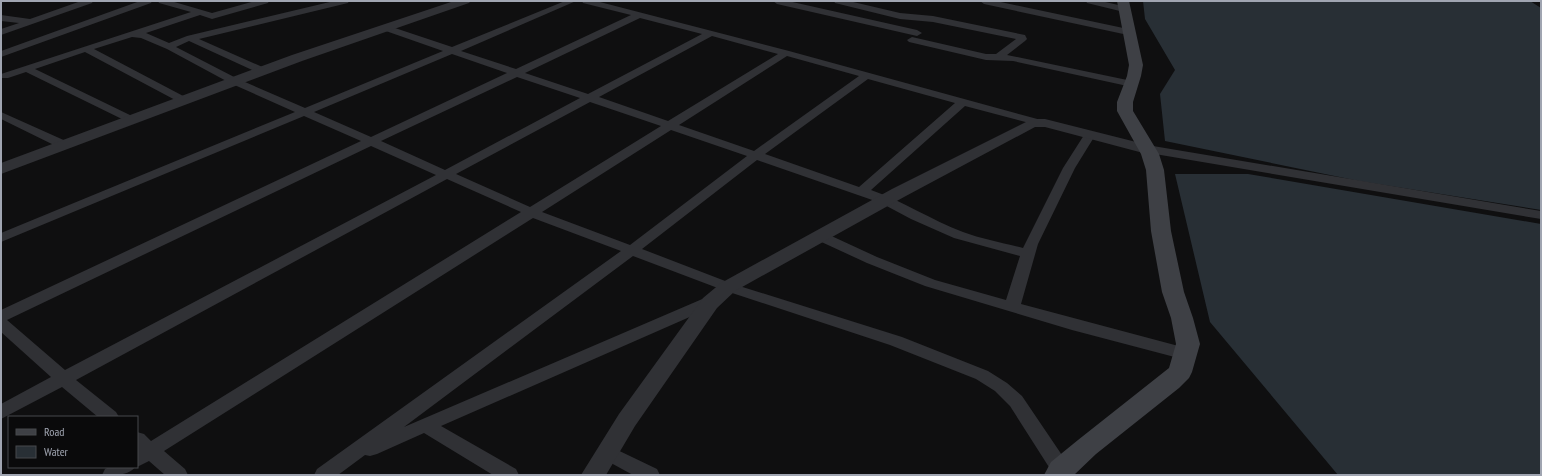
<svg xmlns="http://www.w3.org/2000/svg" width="1542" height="476" font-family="'PT Sans Narrow',sans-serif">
<rect width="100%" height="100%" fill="#0f0f10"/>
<path fill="#282f35" d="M1143 1H1530L1541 8V210L1359 181 1165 141 1160 94 1175 70 1145 19Z
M1175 174H1248L1541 224V475H1338L1210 322Z"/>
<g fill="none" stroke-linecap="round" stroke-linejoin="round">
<path fill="#303135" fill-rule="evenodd" d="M81 1H93L92 3 1 35V29L19 23 1 21V15L30 19Z
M140 1H152L151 3 1 57V51Z
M158 1H171L212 13 255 1H269L268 3 212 19 200 15 146 33 169 43 187 36 334 1H349L348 3 199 39 267 69 268 71 267 73H259L189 41 176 47 238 79 305 108 443 51 383 30 381 28 383 26H389L452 47 565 1H576L461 51 516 69 631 15 583 3 582 1H596L789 51 1041 120 1043 122 1041 124 1037 125 965 106 871 190C903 201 931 220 963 232 982 239 1003 243 1023 248L1063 168 1086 132H1094L1096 134 1075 168 1038 244 1021 304 1186 348 1192 350 1194 354 1192 358 1186 360 1072 330 925 286 867 263 815 239 813 236 815 233 820 232 825 233 877 257 935 280 1006 300 1020 256 954 238 911 219 881 203 757 160 642 249 733 284 902 337 988 371 1007 383 1022 396 1068 464 1071 470 1068 475H1054L1010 406 995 391 976 379 890 345 723 290 633 256 404 427 707 297 712 296 717 297 720 301 717 305 441 426 516 469 519 475H493L424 433 377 454 370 456 365 455 338 475H314L317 469 621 251 533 218 164 451 185 469 188 475H165L149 461 137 467V432L144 434 151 441 521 212 447 179 76 380 116 412 119 417H98L62 387 1 419V404L51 377 1 332V310L361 141 304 116 1 242V233L295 112 230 83 167 49 141 38 132 37 94 49 187 98 188 100 187 102H179L85 52 35 69 134 117 136 119 134 121H126L26 72 8 78H1V74L191 12 159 3ZM640 18 702 34 588 94 525 73ZM712 36 778 54 668 121 599 97ZM452 54 507 73 371 137 314 112ZM787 56 859 76 754 151 679 125ZM517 77 580 98 445 170 381 141ZM868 79 955 103 859 187 765 154ZM590 102 661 126 530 207 456 174ZM671 130 747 156 630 245 542 212ZM371 146 436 175 65 370 7 320Z
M773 1H788L917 30 922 33 917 36 777 4Z
M834 1H849L900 13 933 16 1025 35 1027 39 1025 41 1007 55 1132 81 1137 84 1132 87 1013 61 986 60 909 42 907 40 912 37 986 54H996L1016 39 933 22 900 19 835 3Z
M980 1H996L1128 29 1133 32 1128 35 984 4Z
M1086 1H1101L1127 7 1128 9 1124 12 1087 3Z
M1 112 68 142 70 145 68 148H60L1 119Z
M1147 145 1541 211V219L1143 152 1141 149 1143 146Z
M607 445 657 469 660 475H633L600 457 598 452 600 447Z
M109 467H135C129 476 114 475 102 475L105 469Z"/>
<path fill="#303135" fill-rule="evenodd" d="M454 1H471L469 3 302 61 1 174V163L292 55Z
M1032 119H1045L1152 146 1155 149 1152 152 1147 154 1045 127H1035L904 197 735 291 717 308 635 426 606 475H581L619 414 703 298 721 283 892 189Z"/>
<path fill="#3e4045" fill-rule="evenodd" d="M1117 1H1129L1143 65 1141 76 1133 102V111L1159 154 1164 170 1171 231 1184 292 1193 318 1200 344 1192 372 1189 378 1179 388 1096 454 1074 475H1044L1051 462 1078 440 1169 368 1176 344 1171 318 1162 292 1151 231 1146 170 1141 154 1117 111V102L1127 76 1129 65Z"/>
</g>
<rect width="1542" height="476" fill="none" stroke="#a0a5b1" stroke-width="4"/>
<rect x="8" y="416" width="130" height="52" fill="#0a0a0b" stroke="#46484d"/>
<rect x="16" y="429" width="20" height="6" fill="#3e4045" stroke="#46484d"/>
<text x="44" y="436" font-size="12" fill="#a0a5b1">Road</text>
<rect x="16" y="446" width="20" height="12" fill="#282f35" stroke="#46484d"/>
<text x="44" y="456" font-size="12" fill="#a0a5b1">Water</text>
</svg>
